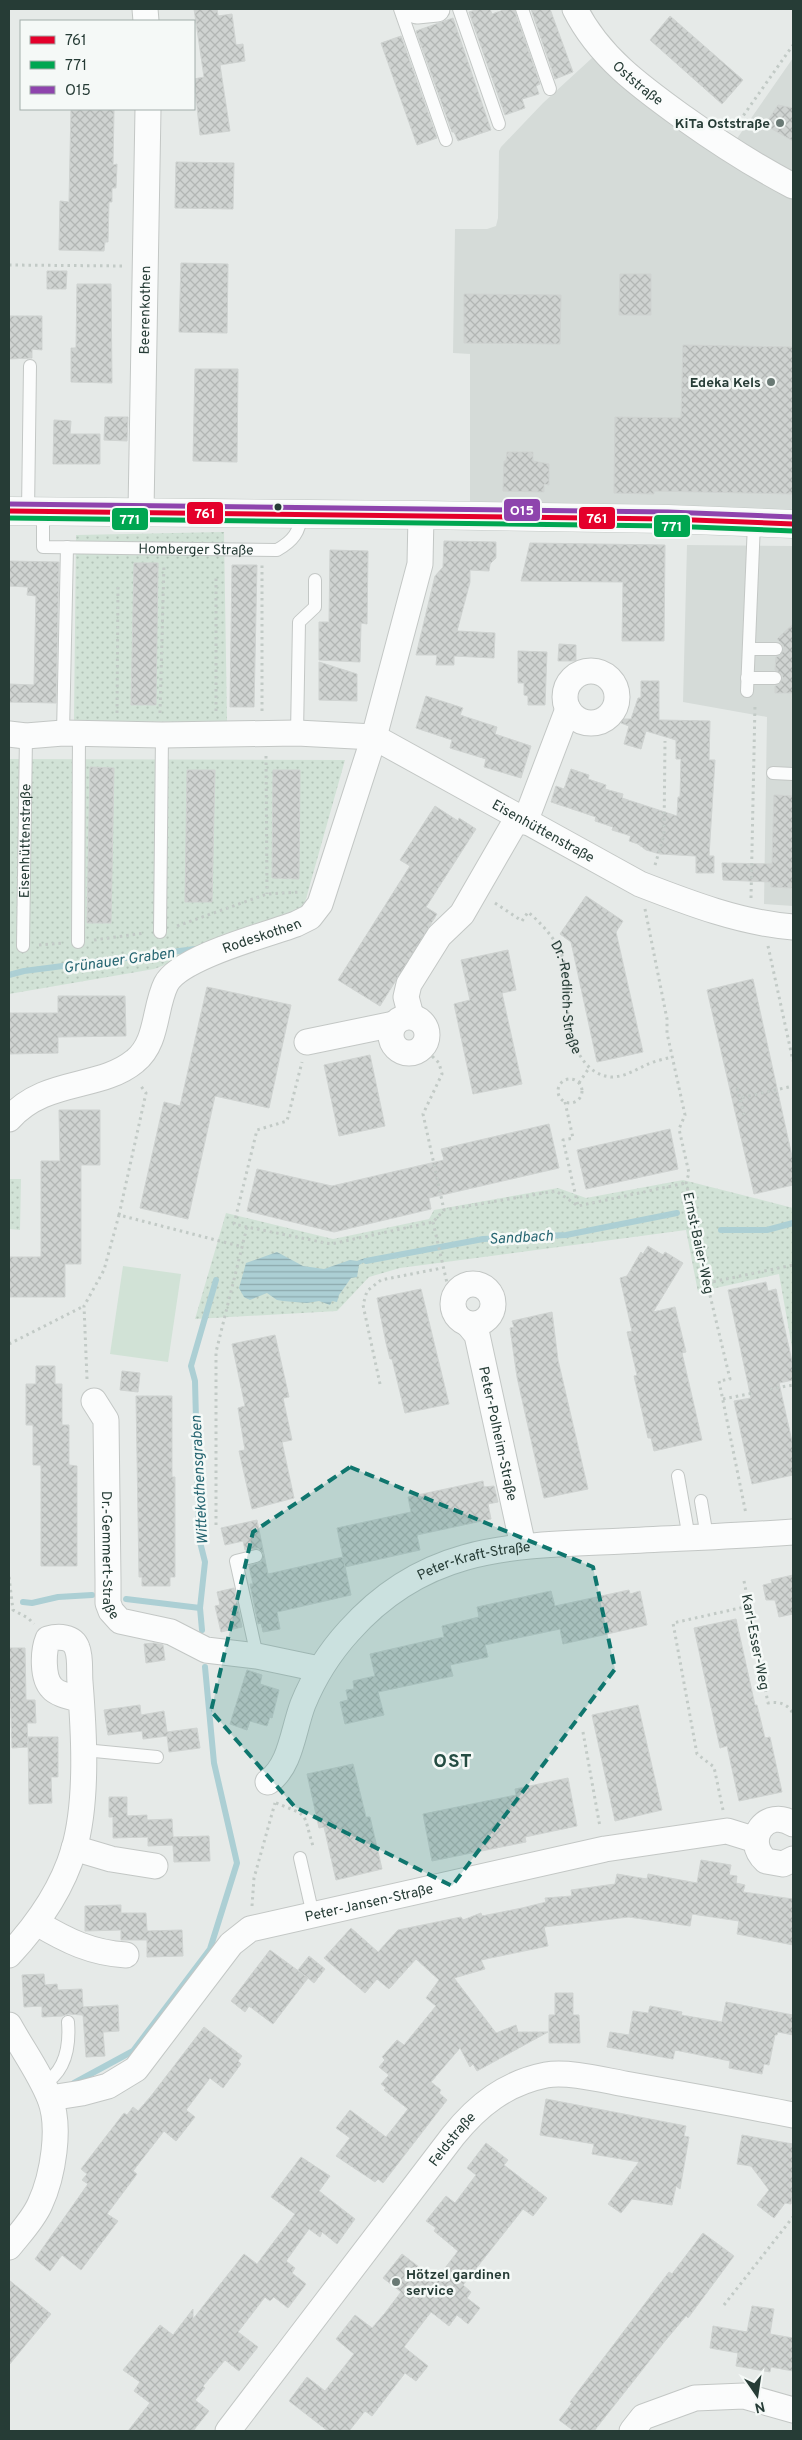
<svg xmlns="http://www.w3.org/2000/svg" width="802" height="2440" font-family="Overpass,sans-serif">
<defs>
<pattern id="grass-dots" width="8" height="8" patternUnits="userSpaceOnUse" patternTransform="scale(1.25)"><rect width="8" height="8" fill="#d1e2d6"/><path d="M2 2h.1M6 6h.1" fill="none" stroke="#b3c3b8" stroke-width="1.8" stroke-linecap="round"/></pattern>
<pattern id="water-rules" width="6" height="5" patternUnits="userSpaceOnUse" patternTransform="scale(1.25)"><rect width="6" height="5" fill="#accfd4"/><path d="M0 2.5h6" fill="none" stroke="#8ca9ad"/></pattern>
<pattern id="building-cross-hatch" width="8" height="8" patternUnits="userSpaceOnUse" patternTransform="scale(1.25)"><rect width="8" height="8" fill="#cfd3d1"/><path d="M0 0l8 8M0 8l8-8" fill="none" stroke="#b2b6b4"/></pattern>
</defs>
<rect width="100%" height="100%" fill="#e6eae8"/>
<path fill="#d5dbd8" d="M592 58H609L729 150 793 58V524L470 516V354L453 353 455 229H487L496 226 498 218 499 151 501 147 543 103Z
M687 545 793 546V906L764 904 767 717 683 702Z"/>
<path fill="url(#grass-dots)" d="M224 532 227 722 74 721 76 535Z
M9 759 345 760 302 913 154 969 9 994Z
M9 1179H21L20 1230 9 1229Z
M683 1180 793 1208V1353L779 1274 698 1292 686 1230 400 1268 369 1277 337 1311 195 1319 226 1213 333 1239 429 1219 434 1210 558 1188 586 1198Z"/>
<path fill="#d1e2d6" d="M123 1266 181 1274 168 1362 110 1354Z"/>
<path fill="url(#water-rules)" d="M277 1252 303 1266 324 1269 350 1260 357 1261 365 1258 366 1261 359 1265 357 1277 351 1278 339 1295 337 1302 332 1301 330 1305 319 1301 307 1303 283 1301 277 1300 267 1293 250 1300 244 1297 239 1288 246 1263Z"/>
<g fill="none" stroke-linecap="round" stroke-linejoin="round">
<path stroke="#accfd4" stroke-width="6" d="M9 975 24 971 195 949
M721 1230H767L793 1223
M366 1261 483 1239 566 1235 677 1213
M126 1599 200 1608 205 1562 199 1538 195 1381 191 1366 216 1280
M23 1602 32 1603 58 1597 92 1595
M200 1608 202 1630
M74 2083 133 2051 210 1949 237 1863 214 1763 205 1667"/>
</g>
<path fill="url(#building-cross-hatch)" stroke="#cfd3d1" d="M194 9H217L218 16 232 14 236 45 243 44 245 61 220 65 230 131 200 135 194 79 204 77Z
M479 9H490L492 14 506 9H514L540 84 536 86 539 94 522 99 525 108 505 115 469 12Z
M531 9H550L573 72 555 79Z
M670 16 743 80 722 104 650 40Z
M453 18 491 130 458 141 454 132H452L416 31Z
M401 36 437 138 417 145 381 43Z
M778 105 793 108V141L765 125Z
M71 109H114L113 165 117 164 116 188H112V202H109L108 242H105L104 251 59 250 60 201 69 202Z
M176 162 234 163 233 209 175 208Z
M181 263 228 264 227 333 179 332Z
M47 271H67L66 289H47Z
M620 274H651V315H619Z
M77 284H111L112 383 71 382V348H76Z
M464 294 561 295 560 344 464 343Z
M9 316H42V350L32 349V358L9 359Z
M683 345 793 347V494L654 491V494L614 493 615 417 681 418Z
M195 369H238L237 462 193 461Z
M105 417H128L127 441 104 440Z
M54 420 71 421 70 434H100V464H53Z
M507 452H533V461L549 464V485L544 484V492L503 491 504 461H506Z
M444 541 496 542V558L490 564 489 571 470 570V582L457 631 495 633 494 658 454 656V665H436L437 655H416L435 576 443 567Z
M530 543 665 545 664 641H622L623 582 521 581Z
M330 550 368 551 367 624 361 623 360 662 319 660V622H329Z
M9 561 59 562 56 703 9 702V684L34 685 36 596 27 595 28 587 9 586Z
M134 563H158L156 705H131Z
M232 565H257L254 707H230Z
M793 624V693H775V686L779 685 783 678 782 674 775 670 776 657 780 656 784 649 783 645 777 639Z
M559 644 576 645V661H558Z
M518 651 547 652 545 705H528V696L524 695V683H518Z
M319 662 357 674V701L319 700Z
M641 681H659V720L710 721 709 760H715L709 856H714V873H696V856L660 854 646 850 638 844 629 841 631 836 612 830 613 827 595 821 596 817 551 802 556 786 564 789 571 769 589 775 588 779 606 785 605 789 623 794 622 798 677 816 678 797H680L681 759H676V740L646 731 641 749 624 744 629 726 621 723V719H631L638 698H641Z
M426 696 463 708 460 715 497 727 495 734 531 746 521 778 484 767 486 759 450 748 452 740 416 728Z
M90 767 114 768 111 923H87Z
M187 770H215L212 902H185Z
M273 770H300L299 879 272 878Z
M774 795 793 796V888L771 887V882L723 880 722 863 772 864Z
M435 806 458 821 459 818 476 829 426 907 437 914 380 1006 338 980 410 866 400 860Z
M586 896 623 921 616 932 643 1052 597 1062 571 942 560 934Z
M508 950 516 990 502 993 522 1084 473 1094 454 1004 470 1000 461 960Z
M753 979 793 1161V1185L754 1194 707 990Z
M207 987 291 1005 269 1108 215 1096 188 1219 140 1208 164 1102 180 1106Z
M58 996H125L126 1036 58 1037V1053L9 1054V1013H58Z
M370 1055 385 1126 339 1136 324 1065Z
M59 1110H100V1165H81V1264H65V1297H9V1257H41V1161H60Z
M549 1124 559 1168 429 1198 431 1209 334 1232 247 1211 257 1169 332 1186 444 1160 441 1149Z
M670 1129 678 1169 586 1189 577 1150Z
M648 1246 663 1255 665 1252 683 1263 653 1312 675 1307 686 1352 682 1353 702 1440 654 1451 651 1438H648L634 1376 637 1375 627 1332 632 1331 620 1278 627 1276 641 1252 643 1254Z
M766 1282 768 1291 776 1289 793 1366V1380L779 1383 793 1446V1475L752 1484 734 1401 751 1398 728 1290Z
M421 1289 449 1404 405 1413 392 1359H390L386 1343 377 1298Z
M552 1312 558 1360 588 1489 544 1498 517 1377 510 1328 514 1327 512 1321Z
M275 1335 289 1397 283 1398 292 1440 282 1442 294 1498 252 1509 239 1451 245 1450 238 1408 245 1406 232 1344Z
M36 1366H55V1384H62V1425H69V1465L77 1466V1566H41V1465H33V1425H26V1384H36Z
M122 1371 140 1373 138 1392 120 1390Z
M136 1396H172V1477H175V1577H170V1586H142V1577H139Z
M483 1481 484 1487 494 1486 498 1502 488 1504 491 1519 417 1535 420 1550 345 1567 337 1528 411 1512 408 1497Z
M257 1520 268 1574 343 1557 351 1595 277 1612 280 1629 263 1632 261 1623 258 1624 250 1584H253L249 1566 261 1562 264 1554 258 1548 245 1550 243 1541 225 1545 221 1528Z
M793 1575V1614L779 1617 775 1600H766L763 1585 772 1583 771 1580Z
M234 1588 242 1627 221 1632 215 1606 220 1605 217 1592Z
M629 1590 630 1594 640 1591 647 1625 563 1644 560 1629 485 1645 488 1657 450 1665 453 1676 378 1692 384 1715 345 1724 340 1702 348 1700 346 1690 354 1689 353 1681 375 1676 370 1654 444 1637 442 1626 479 1617 477 1607 551 1591 555 1606Z
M736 1619 755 1705H757L765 1738 770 1737 782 1792 739 1801 727 1746 720 1748 694 1628Z
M154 1643 163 1645 165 1660 146 1663 144 1644Z
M9 1648H25L26 1700H35L36 1723H27L28 1747 12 1748Z
M247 1670 262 1675 260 1684 279 1690 272 1718 270 1717 267 1726 250 1721 247 1730 230 1724Z
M140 1705 141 1715 164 1711 167 1732 197 1728 200 1748 169 1752 167 1736 143 1739 142 1731 108 1735 104 1710Z
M638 1705 662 1810 615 1821 592 1715Z
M28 1737H58V1777H51L52 1803 29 1804Z
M353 1764 366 1817H370L382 1869 336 1880 324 1827 319 1828 307 1774Z
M568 1778 577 1826 525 1837 526 1842 432 1861 423 1814 516 1795 515 1789Z
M109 1797H127V1816L147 1815V1820L172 1819 173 1837 209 1836 210 1861 174 1862 173 1845 148 1846V1837L113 1838V1817H109Z
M701 1860 731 1865 729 1875 737 1876 736 1883 745 1885 743 1892 793 1899V1945L737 1934 739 1921 692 1914 690 1926 629 1917 544 1927 548 1946 481 1960 485 1969 454 1978 496 2033 516 2025 518 2032H548L477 2071 473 2064 470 2067 460 2048 431 2082 441 2090 439 2093 447 2100 383 2183 378 2179 375 2182 336 2156 350 2138 336 2128 350 2110 386 2137 408 2109 384 2090 386 2088 381 2084 389 2075 379 2067 385 2060 382 2057 397 2040 404 2045 436 2006 426 1998 439 1980 416 1959 389 1989 377 1979 365 1993 324 1958 351 1928 378 1952 398 1930 461 1917 463 1920 481 1913 482 1916 522 1908 546 1902 545 1898 572 1896 571 1890 615 1884 617 1874 647 1879 648 1874 697 1883Z
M121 1905V1913H146L147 1931 182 1930 183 1956 147 1957V1940H121V1930L85 1931V1906Z
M270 1950 308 1978 273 2024 249 2006 245 2012 231 2001Z
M309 1956 325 1969 314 1983 298 1970Z
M44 1974 45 1985 57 1984 58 1990 82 1989 83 2007 118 2005 119 2031 103 2032 105 2056 86 2057 83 2015 68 2014 62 2016 42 2017V2006L24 2007 22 1975Z
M555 1993H573V2015H579L580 2043H549V2015H555Z
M726 2002 793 2015V2035L778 2032 777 2035H775L769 2065 764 2064 762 2074 729 2068 730 2061 675 2050 673 2059 607 2047 610 2032 629 2035 633 2011 648 2013 650 2006 682 2012 681 2015 722 2022Z
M204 2027 242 2056 238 2061 241 2064 223 2088 210 2078 186 2110 195 2117 176 2141 164 2131 133 2171 137 2174 107 2214 118 2221 81 2270 62 2255 50 2271 35 2259 88 2184 82 2180 87 2174 81 2169 124 2113 127 2115 133 2107 138 2111 151 2096Z
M546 2099 686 2126 684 2136 689 2137 680 2189 676 2186 672 2205 632 2199 621 2213 608 2204 639 2162 592 2154 594 2144 540 2135Z
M742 2135 793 2144V2191L791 2204 785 2203 774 2218 757 2205 769 2190 751 2166 737 2164Z
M486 2143 508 2160 504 2165 547 2198 533 2216 523 2209 463 2285 471 2292 467 2298 480 2308 468 2324 457 2315 449 2326 431 2312 404 2347 428 2366 416 2381 405 2373 372 2416 365 2411 349 2431H328L289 2401 307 2377 325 2391 354 2354 336 2339 355 2315 372 2328 385 2313 401 2292 383 2278 402 2254 436 2280 458 2251 434 2231 436 2228 426 2221 446 2196 455 2203 476 2175 467 2168Z
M301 2157 330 2176 319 2191 355 2219 337 2244 322 2232 320 2237 309 2229 286 2261 295 2268 292 2273 306 2284 288 2308 274 2297 270 2301 265 2297 238 2332 258 2347 239 2371 225 2360 203 2386 205 2388 195 2400 209 2411 193 2431H128L150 2403 134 2391 140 2382 123 2370 160 2325 173 2335 193 2309V2319L244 2254 257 2264 295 2214 271 2197Z
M703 2233 734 2256 688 2318 686 2316 665 2341 594 2431H574L559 2420 572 2403 570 2402 669 2272 672 2274Z
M9 2280 51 2314 9 2365Z
M752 2306 774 2309 770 2334 793 2338V2371L771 2367 770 2372 736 2366 738 2353 710 2348 713 2326 747 2332Z"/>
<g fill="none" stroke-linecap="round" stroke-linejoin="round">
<g stroke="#c3c7c5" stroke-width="14">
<g id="service">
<path d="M400 9 446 140"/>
<path d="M459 9 499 124"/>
<path d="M522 9 550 89"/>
<path d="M28 511 30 366"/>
<path id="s2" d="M43 511V547L277 550C293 541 300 532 301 514"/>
<path d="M749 649H776"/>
<path d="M747 678H775"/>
<path d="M747 691 754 523"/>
<path d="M63 733 67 547"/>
<path d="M297 733 299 622 315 607V580"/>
<path d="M773 773 793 774"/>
<path d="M160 932 162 735"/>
<path d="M78 942 79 733"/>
<path id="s3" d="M23 946 26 736"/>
<path d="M678 1476 689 1538"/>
<path d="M701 1501 707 1537"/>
<path d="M256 1556 236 1561 257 1656"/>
<path d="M84 1750 157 1757"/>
<path d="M300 1858 313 1915"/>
<path d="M42 2085C66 2072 70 2047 68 2022"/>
</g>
</g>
<g stroke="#c3c7c5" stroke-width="27">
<g id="minor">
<path d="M145 9 146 21"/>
<path d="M410 9 417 11 437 9"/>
<path id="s4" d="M575 9C599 57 641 87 684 118 719 143 755 166 793 186"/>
<path id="s5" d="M141 511 148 109"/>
<circle cx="591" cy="697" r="26"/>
<path id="s6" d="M9 734 26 736 63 733 162 735 297 733 374 737 640 884C689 903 741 923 793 927"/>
<path d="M525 822 568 709"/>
<path d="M411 1016 406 997 409 984 439 936 462 914 518 817"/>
<circle cx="409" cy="1035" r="18"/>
<path d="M307 1042 394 1024"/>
<path id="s7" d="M9 1119C45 1078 100 1090 135 1061 158 1043 154 1008 166 984 180 957 266 935 296 924L310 917 320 904 374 737 420 564 421 515"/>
<circle cx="473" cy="1304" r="20"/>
<path id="s8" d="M468 1324 477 1335 523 1546"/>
<path id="s9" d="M94 1401 106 1420 108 1580V1603L111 1611 120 1621 171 1632 206 1650 257 1656 319 1669"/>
<path id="s10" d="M268 1782C291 1766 293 1730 303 1704 314 1677 329 1653 349 1631 427 1543 515 1546 623 1541 680 1538 737 1536 793 1532"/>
<path d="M793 1824C767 1807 742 1839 766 1861L783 1864 793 1859"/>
<path d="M74 1848 111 1859 155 1866"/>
<path d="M37 1923C67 1941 92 1953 126 1955"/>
<path d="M9 1955C38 1924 62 1890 74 1849 88 1801 84 1732 80 1682 79 1672 81 1658 77 1648 73 1636 58 1636 48 1639 43 1651 42 1678 52 1688 58 1695 73 1697 81 1700"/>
<path d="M9 2025C22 2049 40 2073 50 2099 61 2127 53 2176 40 2204 33 2220 20 2233 9 2247"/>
<path id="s11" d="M50 2098 82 2093 108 2086 136 2069 231 1944 250 1929 605 1849 727 1831 756 1840"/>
<path id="s12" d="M228 2431 453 2136C478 2105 506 2083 546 2075 568 2071 603 2080 625 2084 681 2094 737 2104 793 2115"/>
<path d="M632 2431 643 2417 695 2398 744 2396 793 2410"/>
</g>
</g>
<g stroke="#c2c8c5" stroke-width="29">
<path id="secondary" d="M9 511 421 515 668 519 793 524"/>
</g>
<g stroke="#c2cac6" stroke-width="3" stroke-dasharray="2.5 4" stroke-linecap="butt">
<path d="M736 126 793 45"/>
<path d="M9 265 124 266"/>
<path d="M216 711V575"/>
<path d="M262 711V565"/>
<path d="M117 713 118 585"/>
<path d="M160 713 164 564"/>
<path d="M266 756 267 894"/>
<path d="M655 865 664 835 665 741"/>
<path d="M751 898 755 704"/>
<path id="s1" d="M495 903 522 921 528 912C541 923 554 937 561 953 576 990 556 1023 583 1060 589 1069 599 1076 611 1077 625 1077 635 1070 646 1065 654 1061 664 1059 672 1057"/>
<path d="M645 909 667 1019V1033L685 1115 679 1129 689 1173 686 1183 705 1258 703 1266 730 1379 719 1381 746 1514"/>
<path d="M177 926 267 894 300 892"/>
<path d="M94 940 145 933"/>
<path d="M39 945 63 943"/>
<path d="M768 946 793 1061"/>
<path d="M423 1047 439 1063 442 1074 423 1114 444 1210"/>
<circle cx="570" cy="1091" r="12"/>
<path d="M579 1083 589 1068"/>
<path d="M737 1088 740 1098"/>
<path d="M565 1102 573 1138 563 1140 578 1206"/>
<path d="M744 1115 740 1098 793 1086"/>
<path d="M119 1215 146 1093 140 1085"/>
<path d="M433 1222 447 1283 455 1295"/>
<path d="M247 1227 234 1224 257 1130 287 1121 302 1062"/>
<path d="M707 1283 793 1265"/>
<path d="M9 1344 84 1306"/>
<path d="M87 1379 84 1306 104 1270 119 1215 243 1247"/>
<path d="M380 1384 363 1305 367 1291 381 1280 442 1268"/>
<path d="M770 1389 793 1385"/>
<path d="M723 1399 753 1393"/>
<path d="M216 1525V1352L247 1227 331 1244 433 1222 444 1210 556 1191 578 1206 686 1183"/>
<path d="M9 1577 13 1610 28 1618 34 1624"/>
<path d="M744 1581 768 1703C778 1701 789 1704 793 1714"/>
<path d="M583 1732 600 1827"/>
<path d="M276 1803C311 1817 302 1811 313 1846"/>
<path d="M723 1810 714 1767 697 1754 673 1623 749 1606"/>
<path d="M252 1906 254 1878 275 1803"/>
<path d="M724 2305 793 2217"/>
</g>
<use href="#service" stroke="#fbfcfc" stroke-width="12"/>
<use href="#minor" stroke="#fbfcfc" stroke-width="25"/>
<use href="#secondary" stroke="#fbfcfc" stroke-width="28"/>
<g stroke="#f5f9f7" stroke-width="9">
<path id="bus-1" d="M9 511 668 519 793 524"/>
</g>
<g stroke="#f5f9f7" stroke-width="9">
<path id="bus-2" d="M9 518 668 526 793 531"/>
</g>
<g stroke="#f5f9f7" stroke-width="9">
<path id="bus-3" d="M9 504 668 512 793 517"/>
</g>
<use href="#bus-1" stroke="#e4002b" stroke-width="5"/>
<use href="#bus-2" stroke="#00a651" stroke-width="5"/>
<use href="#bus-3" stroke="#8e44ad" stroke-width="5"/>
</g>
<path fill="#0f766e" fill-opacity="0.2" stroke="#0f766e" stroke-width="4" stroke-dasharray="10 6" stroke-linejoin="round" d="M350 1467 593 1567 615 1669 452 1886 295 1807 211 1711 253 1532Z"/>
<g fill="#697974" stroke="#f5f9f7" stroke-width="2">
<circle cx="780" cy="123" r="5"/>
<circle cx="771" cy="382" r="5"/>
<circle cx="396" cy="2282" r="5"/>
</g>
<circle fill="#263c36" stroke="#f5f9f7" stroke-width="2" cx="278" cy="507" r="4.5"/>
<g text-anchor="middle" stroke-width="5" stroke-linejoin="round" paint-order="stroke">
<g font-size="14" fill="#263c36" stroke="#f5f9f7">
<text dy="5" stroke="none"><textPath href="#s4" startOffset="98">Oststraße</textPath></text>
<text dy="5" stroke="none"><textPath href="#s5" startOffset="201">Beerenkothen</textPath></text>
<text dy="5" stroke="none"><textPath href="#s2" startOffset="189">Homberger Straße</textPath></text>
<text dy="5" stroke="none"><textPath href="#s6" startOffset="559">Eisenhüttenstraße</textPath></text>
<text dy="5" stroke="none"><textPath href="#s3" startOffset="105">Eisenhüttenstraße</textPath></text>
<text dy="5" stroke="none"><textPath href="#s7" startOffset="334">Rodeskothen</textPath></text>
<text dy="5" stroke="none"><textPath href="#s1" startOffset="141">Dr.-Redlich-Straße</textPath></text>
<text transform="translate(699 1243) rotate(78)" y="5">Ernst-Baier-Weg</text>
<text dy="5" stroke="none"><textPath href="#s8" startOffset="115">Peter-Polheim-Straße</textPath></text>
<text dy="5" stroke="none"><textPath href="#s9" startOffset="158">Dr.-Gemmert-Straße</textPath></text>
<text dy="5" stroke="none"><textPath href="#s10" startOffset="321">Peter-Kraft-Straße</textPath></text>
<text transform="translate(756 1642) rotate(79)" y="5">Karl-Esser-Weg</text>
<text dy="5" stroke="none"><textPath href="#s11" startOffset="395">Peter-Jansen-Straße</textPath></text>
<text dy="5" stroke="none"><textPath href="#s12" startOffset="368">Feldstraße</textPath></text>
</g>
<g font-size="14" font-weight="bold" fill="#263c36" stroke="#f5f9f7" text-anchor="end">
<text x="770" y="128">KiTa Oststraße</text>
<text x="761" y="387">Edeka Kels</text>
<text x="406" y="2279" text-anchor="start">Hötzel gardinen<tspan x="406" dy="16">service</tspan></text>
</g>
<g font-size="15" font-style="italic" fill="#266571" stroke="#f5f9f7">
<text transform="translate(119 960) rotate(-8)" y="5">Grünauer Graben</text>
<text transform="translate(521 1237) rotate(-3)" y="5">Sandbach</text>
<text transform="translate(199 1480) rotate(-93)" y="5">Wittekothensgraben</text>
</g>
<g font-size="19" font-weight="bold" letter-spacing="1" fill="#244c42" stroke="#f5f9f7">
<text x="453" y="1767">OST</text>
</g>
</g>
<g stroke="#f5f9f7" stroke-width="2">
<rect x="503" y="498" width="38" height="24" rx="5" fill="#8e44ad"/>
<rect x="186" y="501" width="38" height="24" rx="5" fill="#e4002b"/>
<rect x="578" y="506" width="38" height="24" rx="5" fill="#e4002b"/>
<rect x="111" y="507" width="38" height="24" rx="5" fill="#00a651"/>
<rect x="653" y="514" width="38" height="24" rx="5" fill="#00a651"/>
</g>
<g font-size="14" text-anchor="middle" font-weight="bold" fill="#fff">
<text x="522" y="515">O15</text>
<text x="205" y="518">761</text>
<text x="597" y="523">761</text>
<text x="130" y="524">771</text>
<text x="672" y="531">771</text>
</g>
<rect width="802" height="2440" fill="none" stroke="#263c36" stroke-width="20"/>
<rect x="20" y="20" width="175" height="90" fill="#f5f9f7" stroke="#a2adaa"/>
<rect x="30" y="36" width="25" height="8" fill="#e4002b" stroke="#a2adaa"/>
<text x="65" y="45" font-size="15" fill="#263c36">761</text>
<rect x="30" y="61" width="25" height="8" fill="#00a651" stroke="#a2adaa"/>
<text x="65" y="70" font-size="15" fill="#263c36">771</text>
<rect x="30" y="86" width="25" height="8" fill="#8e44ad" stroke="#a2adaa"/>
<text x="65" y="95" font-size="15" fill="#263c36">O15</text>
<g transform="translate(757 2395) rotate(167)" stroke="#f5f9f7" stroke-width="4" paint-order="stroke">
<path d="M0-4L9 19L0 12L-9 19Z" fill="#263c36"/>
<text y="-8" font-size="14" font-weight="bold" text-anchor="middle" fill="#263c36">N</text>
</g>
</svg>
